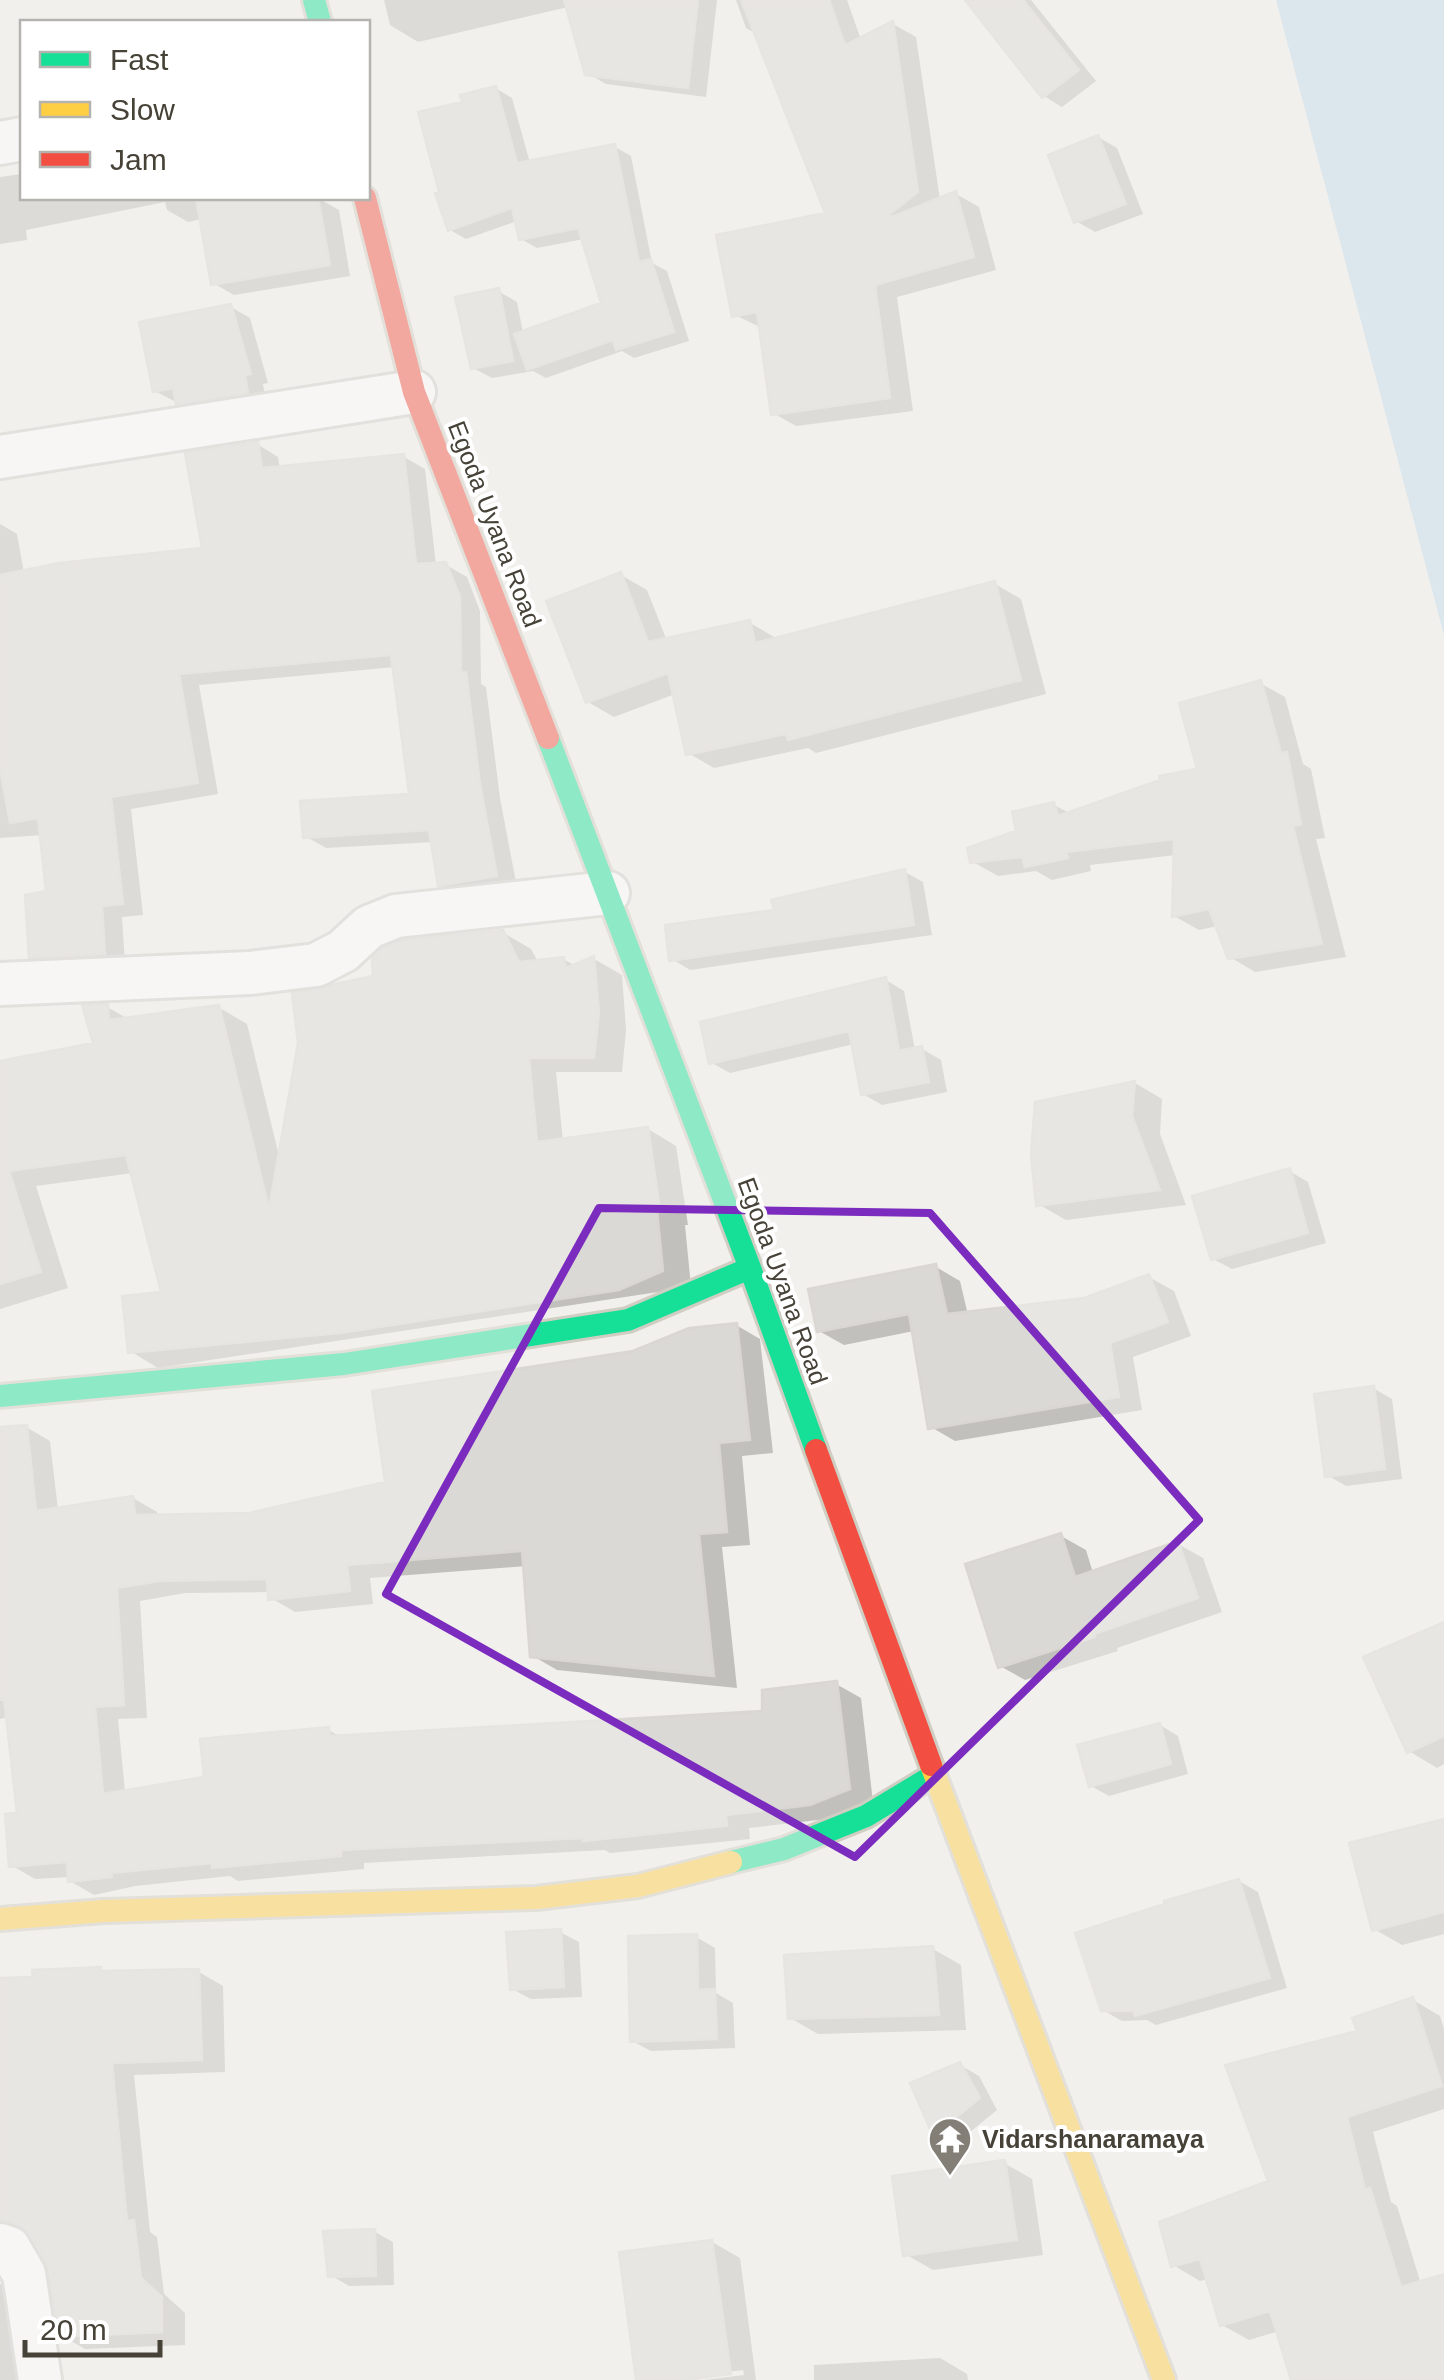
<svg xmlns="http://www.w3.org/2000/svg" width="1444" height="2380" font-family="Helvetica,sans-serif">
<rect width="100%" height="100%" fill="#f2f0ec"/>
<path fill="#c0daed" d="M1276 0H1444V635Z"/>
<path fill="#0003" d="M384 0H717L706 97 606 84 587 73 568 7 418 42 390 25Z
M736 0H847L861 40 893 24 916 37 940 200 956 194 979 207 996 270 897 297 913 411 796 426 773 413 762 328 735 315 828 215 757 34 746 28Z
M992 0H1031L1096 81 1062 107 1044 96Z
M495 88 512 98 530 163 615 147 631 156 652 263 667 271 689 341 634 358 622 351 546 378 533 371 492 378 473 368 498 291 517 302 523 333 604 305 584 239 537 248 521 239 517 221 466 239 450 230 442 193 465 104Z
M1098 137 1117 148 1143 214 1095 232 1076 221Z
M22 174V198H292L293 202 318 198 339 210 350 276 234 295 213 283 202 219 188 222 167 210 165 202 26 230 27 240 0 244V177Z
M231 307 250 318 268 383 263 384 266 402 197 413 155 391Z
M257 444 278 457 280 469 404 457 425 469 436 565H446L467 577 480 611 481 684 486 687 500 798 517 888 461 897 440 885 434 842 326 848 305 836 412 796 395 667 199 685 218 794 131 809 143 915 122 917 125 965 52 968 31 956 49 893 43 835 0 838V524L17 534 24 573 205 550Z
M621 575 647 590 667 641 750 623 776 638 995 584 1021 599 1046 694 816 753 808 748 714 768 688 753 675 694 614 717 588 702Z
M1260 683 1285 697 1303 764 1311 769 1325 838 1316 839 1346 957 1255 972 1230 957 1218 926 1199 930 1174 916 1176 855 1090 865 1091 871 1052 880 1036 871 998 876 973 862 1019 832 1054 805 1071 814 1201 771Z
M905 872 923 882 932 935 690 970 672 959 777 912Z
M502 932 531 949 538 962 563 959 576 966 594 959 622 975 626 1030 622 1072H556L563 1141 648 1129 676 1146 688 1225H685L691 1287 158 1368 130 1351 164 1294 133 1173 36 1186 68 1288 0 1309V1063L96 1045 107 1007 130 1020 218 1007 247 1024 280 1160 375 978Z
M886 980 904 991 915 1050 922 1049 941 1060 947 1092 882 1105 863 1094 854 1044 730 1073 712 1063Z
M1135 1083 1162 1099 1160 1134 1186 1205 1066 1220 1038 1204 1037 1104Z
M1289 1171 1308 1182 1326 1243 1232 1269 1213 1259Z
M936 1267 960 1281 968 1315 1085 1301 1149 1277 1174 1291 1191 1336 1133 1357 1142 1410 955 1441 931 1427 914 1331 844 1345 819 1331Z
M736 1325 760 1339 773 1453 742 1456 750 1545 722 1547 737 1688 557 1670 533 1656 526 1566 370 1578 373 1604 295 1612 271 1598 270 1592 185 1593 140 1601 147 1718 118 1719 125 1792 206 1779 329 1730 342 1738 764 1713 836 1684 861 1698 873 1802 835 1818 749 1828 750 1839 610 1853 605 1850 364 1863V1869L238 1881 230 1876 135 1886 94 1895 70 1881V1877L35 1879 11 1865 20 1815 8 1717 0 1719V1429L26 1427 50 1441 58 1510 133 1498 157 1512V1517L249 1515 388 1484 633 1353Z
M1373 1388 1392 1399 1402 1479 1346 1486 1327 1475Z
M1061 1536 1086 1550 1093 1573 1178 1544 1203 1558 1222 1612 1117 1648 1118 1651 1025 1680 1000 1666Z
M1444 1624V1764L1437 1768 1409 1751Z
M1160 1725 1178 1736 1188 1774 1109 1796 1091 1786Z
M1444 1821V1934L1402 1945 1374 1929Z
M1239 1881 1258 1892 1287 1988 1156 2025 1147 2020 1122 2021 1103 2010Z
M560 1932 579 1942 582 1997 531 1999 512 1989Z
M696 1937 715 1948 716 1993 733 2003 735 2048 651 2051 632 2041Z
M933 1949 961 1965 966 2030 818 2034 790 2018Z
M100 1970 107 1974 199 1972 223 1986 225 2072 134 2075 150 2232 157 2237 164 2294 185 2313V2345L85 2349 61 2335 51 2270 37 2224 0 2212V1980H35Z
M1413 2000 1440 2016 1444 2029V2109L1373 2132 1391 2202 1397 2206 1421 2284 1444 2380H1293L1279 2331 1249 2340 1222 2325 1208 2279 1200 2281 1173 2265 1271 2182 1360 2033Z
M960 2065 979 2076 997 2110 954 2145 935 2134 913 2084Z
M1004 2163 1032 2179 1043 2255 933 2270 905 2254Z
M375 2232 393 2242 394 2285 349 2286 330 2275Z
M712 2242 740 2258 756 2380H704L744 2375 743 2370 667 2380H639Z
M0 2284 21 2296 20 2380H0Z
M940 2358 967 2374 968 2380H814V2365Z"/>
<path fill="#dbd9d5" stroke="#dad7d2" stroke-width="2.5" d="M564 0H698L688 88 585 75Z
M741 0H829L845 45 893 21 918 192 890 214 892 217 956 191 974 257 875 285 890 398 771 415 757 312 732 317 716 235 825 213Z
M965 0H1023L1079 70 1042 98Z
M496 86 517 163 615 144 639 262 651 259 674 332 616 350 613 340 527 370 514 334 601 303 578 228 519 240 512 208 448 231 435 193 439 192 418 112 462 102 460 95Z
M1098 135 1126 204 1074 223 1048 155Z
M196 198H318L330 265 211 285Z
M499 288 513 361 471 369 455 297Z
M231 304 251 374 245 375 248 393 176 404 173 388 153 392 139 322Z
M258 442 262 468 404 454 416 564 446 562 460 597 461 673 466 672 480 784 497 876 438 886 429 830 303 838 300 801 409 794 391 655 179 674 198 783 111 797 123 904 102 906 105 954 29 958 25 895 46 891 38 818 10 823 0 769V575L59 563 202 548 185 453Z
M621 572 648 642 750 620 755 643 995 581 1021 680 788 740 786 734 686 755 668 673 586 703 546 601Z
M1261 680 1281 753 1287 752 1301 824 1293 826 1322 944 1228 959 1209 909 1172 917 1174 839 1066 852 1068 858 1025 867 1022 857 970 863 967 848 1016 831 1012 812 1054 802 1058 816 1160 780 1159 776 1197 769 1179 703Z
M905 869 914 925 669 961 665 925 774 910 771 900Z
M503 930 519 962 564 957 566 968 594 956 599 1012 594 1058H529L537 1142 648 1127 660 1210H657L663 1271 619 1290 340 1333 128 1353 122 1296 161 1292 126 1155 9 1171 41 1272 0 1284V1061L93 1043 82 1005 108 1004 109 1020 219 1005 269 1209 298 1043 292 993 373 976 372 958 383 948 402 940Z
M886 977 899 1051 922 1046 929 1082 861 1095 849 1031 709 1064 700 1022Z
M1135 1081 1132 1116 1160 1190 1036 1206 1031 1154 1035 1102Z
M1290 1168 1308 1233 1211 1260 1192 1196Z
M936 1264 947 1314 1084 1298 1149 1274 1168 1322 1110 1343 1119 1397 928 1429 909 1314 817 1332 808 1289Z
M737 1323 750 1440 719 1443 727 1532 699 1534 714 1676 530 1657 522 1551 347 1565 350 1591 268 1600 267 1579 159 1581 117 1588 124 1705 95 1707 103 1794 204 1777 200 1739 329 1727 330 1736 762 1711V1690L837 1681 850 1789 810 1805 726 1815 727 1826 583 1841V1838L341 1850V1856L212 1868V1863L111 1873 112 1877 68 1882 67 1862 9 1867 5 1814 17 1813 4 1699 0 1700V1427L27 1425 36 1511 133 1496 135 1515 249 1513 385 1482 372 1391 633 1351 689 1328Z
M1374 1386 1385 1469 1325 1477 1314 1394Z
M1061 1533 1075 1577 1178 1541 1198 1598 1094 1634 1095 1637 998 1668 965 1564Z
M1444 1622V1736L1407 1753 1363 1657Z
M1160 1723 1171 1764 1089 1787 1077 1745Z
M1444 1819V1912L1372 1931 1349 1843Z
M1239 1879 1270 1978 1135 2016 1134 2011H1101L1075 1933 1164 1904V1901Z
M561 1929 564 1987 510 1990 506 1932Z
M697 1934 698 1990 715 1989 717 2039 630 2042 628 1936Z
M933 1946 939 2015 788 2019 784 1955Z
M101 1967V1971L199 1969 202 2060 112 2063 127 2221 134 2220 141 2278 162 2297V2332L59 2337 46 2262 30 2234 17 2224 0 2221V1978L33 1977 32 1970Z
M1413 1997 1442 2086 1347 2117 1365 2190 1370 2188 1401 2287 1444 2274V2380H1291L1270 2311 1220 2326 1200 2259 1171 2267 1159 2222 1268 2181 1225 2065 1357 2031 1352 2018Z
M960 2062 980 2098 933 2136 910 2083Z
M1005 2160 1017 2240 903 2256 892 2176Z
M375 2229 376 2276 328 2277 323 2231Z
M712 2240 731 2374 686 2380H636L619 2252Z"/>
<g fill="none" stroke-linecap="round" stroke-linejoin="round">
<g stroke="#d0ceca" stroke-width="48">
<path id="street" d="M0 143 22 139
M0 457 414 392
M0 984 250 973 316 965 343 951 369 927 396 916 608 893
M0 2245 9 2248 24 2274 40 2380"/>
</g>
<g stroke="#d0cdc3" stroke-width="28">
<path id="fast" d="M314 0 320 22
M548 738 750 1268 816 1450
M0 1396 344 1364 628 1320 750 1268
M731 1862 784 1849 866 1816 934 1775"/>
</g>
<g stroke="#d0cdc3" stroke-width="28">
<path id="slow" d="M931 1765 1164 2380
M0 1919 104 1911 536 1898 638 1886 731 1862"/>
</g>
<g stroke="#d0cdc3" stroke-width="28">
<path id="jam" d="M365 198 414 392 548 738
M816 1450 931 1765"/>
</g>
<use href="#street" stroke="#fdfdfc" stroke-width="42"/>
<use href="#fast" stroke="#16e098" stroke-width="22"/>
<use href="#slow" stroke="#ffcf43" stroke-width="22"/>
<use href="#jam" stroke="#f24e42" stroke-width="22"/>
</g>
<path d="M0 0H1444V2380H0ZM599 1208 930 1213 1199 1520 855 1857 386 1594Z" fill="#f2f0ec" fill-opacity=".55" fill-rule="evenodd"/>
<path fill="none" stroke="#7b2cbf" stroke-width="8" stroke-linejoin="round" d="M599 1208 930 1213 1199 1520 855 1857 386 1594Z"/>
<defs>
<g id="temple-pin" transform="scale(2.25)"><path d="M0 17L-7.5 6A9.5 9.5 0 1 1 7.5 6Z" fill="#837f77" stroke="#fff"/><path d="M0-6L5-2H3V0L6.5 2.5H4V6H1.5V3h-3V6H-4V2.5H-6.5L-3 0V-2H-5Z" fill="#fff"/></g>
</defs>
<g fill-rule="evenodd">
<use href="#temple-pin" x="950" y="2139"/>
</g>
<g text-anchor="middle" stroke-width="8" stroke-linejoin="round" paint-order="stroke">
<g font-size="25" fill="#474238" stroke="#fff">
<text transform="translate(495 524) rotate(69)" y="9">Egoda Uyana Road</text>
<text transform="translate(783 1281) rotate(70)" y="9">Egoda Uyana Road</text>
</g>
<g font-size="25" font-weight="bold" fill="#474238" stroke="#fff" text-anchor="start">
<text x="982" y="2148">Vidarshanaramaya</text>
</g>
</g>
<rect x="20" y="20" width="350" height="180" fill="#ffffff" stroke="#b5b3af" stroke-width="2.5"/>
<rect x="40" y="52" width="50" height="15" fill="#16e098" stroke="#b5b3af" stroke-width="2.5"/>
<text x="110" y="70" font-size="30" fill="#474238">Fast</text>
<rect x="40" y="102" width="50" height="15" fill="#ffcf43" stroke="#b5b3af" stroke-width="2.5"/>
<text x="110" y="120" font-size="30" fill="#474238">Slow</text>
<rect x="40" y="152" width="50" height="15" fill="#f24e42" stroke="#b5b3af" stroke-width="2.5"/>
<text x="110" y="170" font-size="30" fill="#474238">Jam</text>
<path d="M25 2340v15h135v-15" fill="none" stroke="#474238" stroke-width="5"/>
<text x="40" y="2340" font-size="30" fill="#474238" stroke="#ffffff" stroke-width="8" paint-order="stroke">20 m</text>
</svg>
